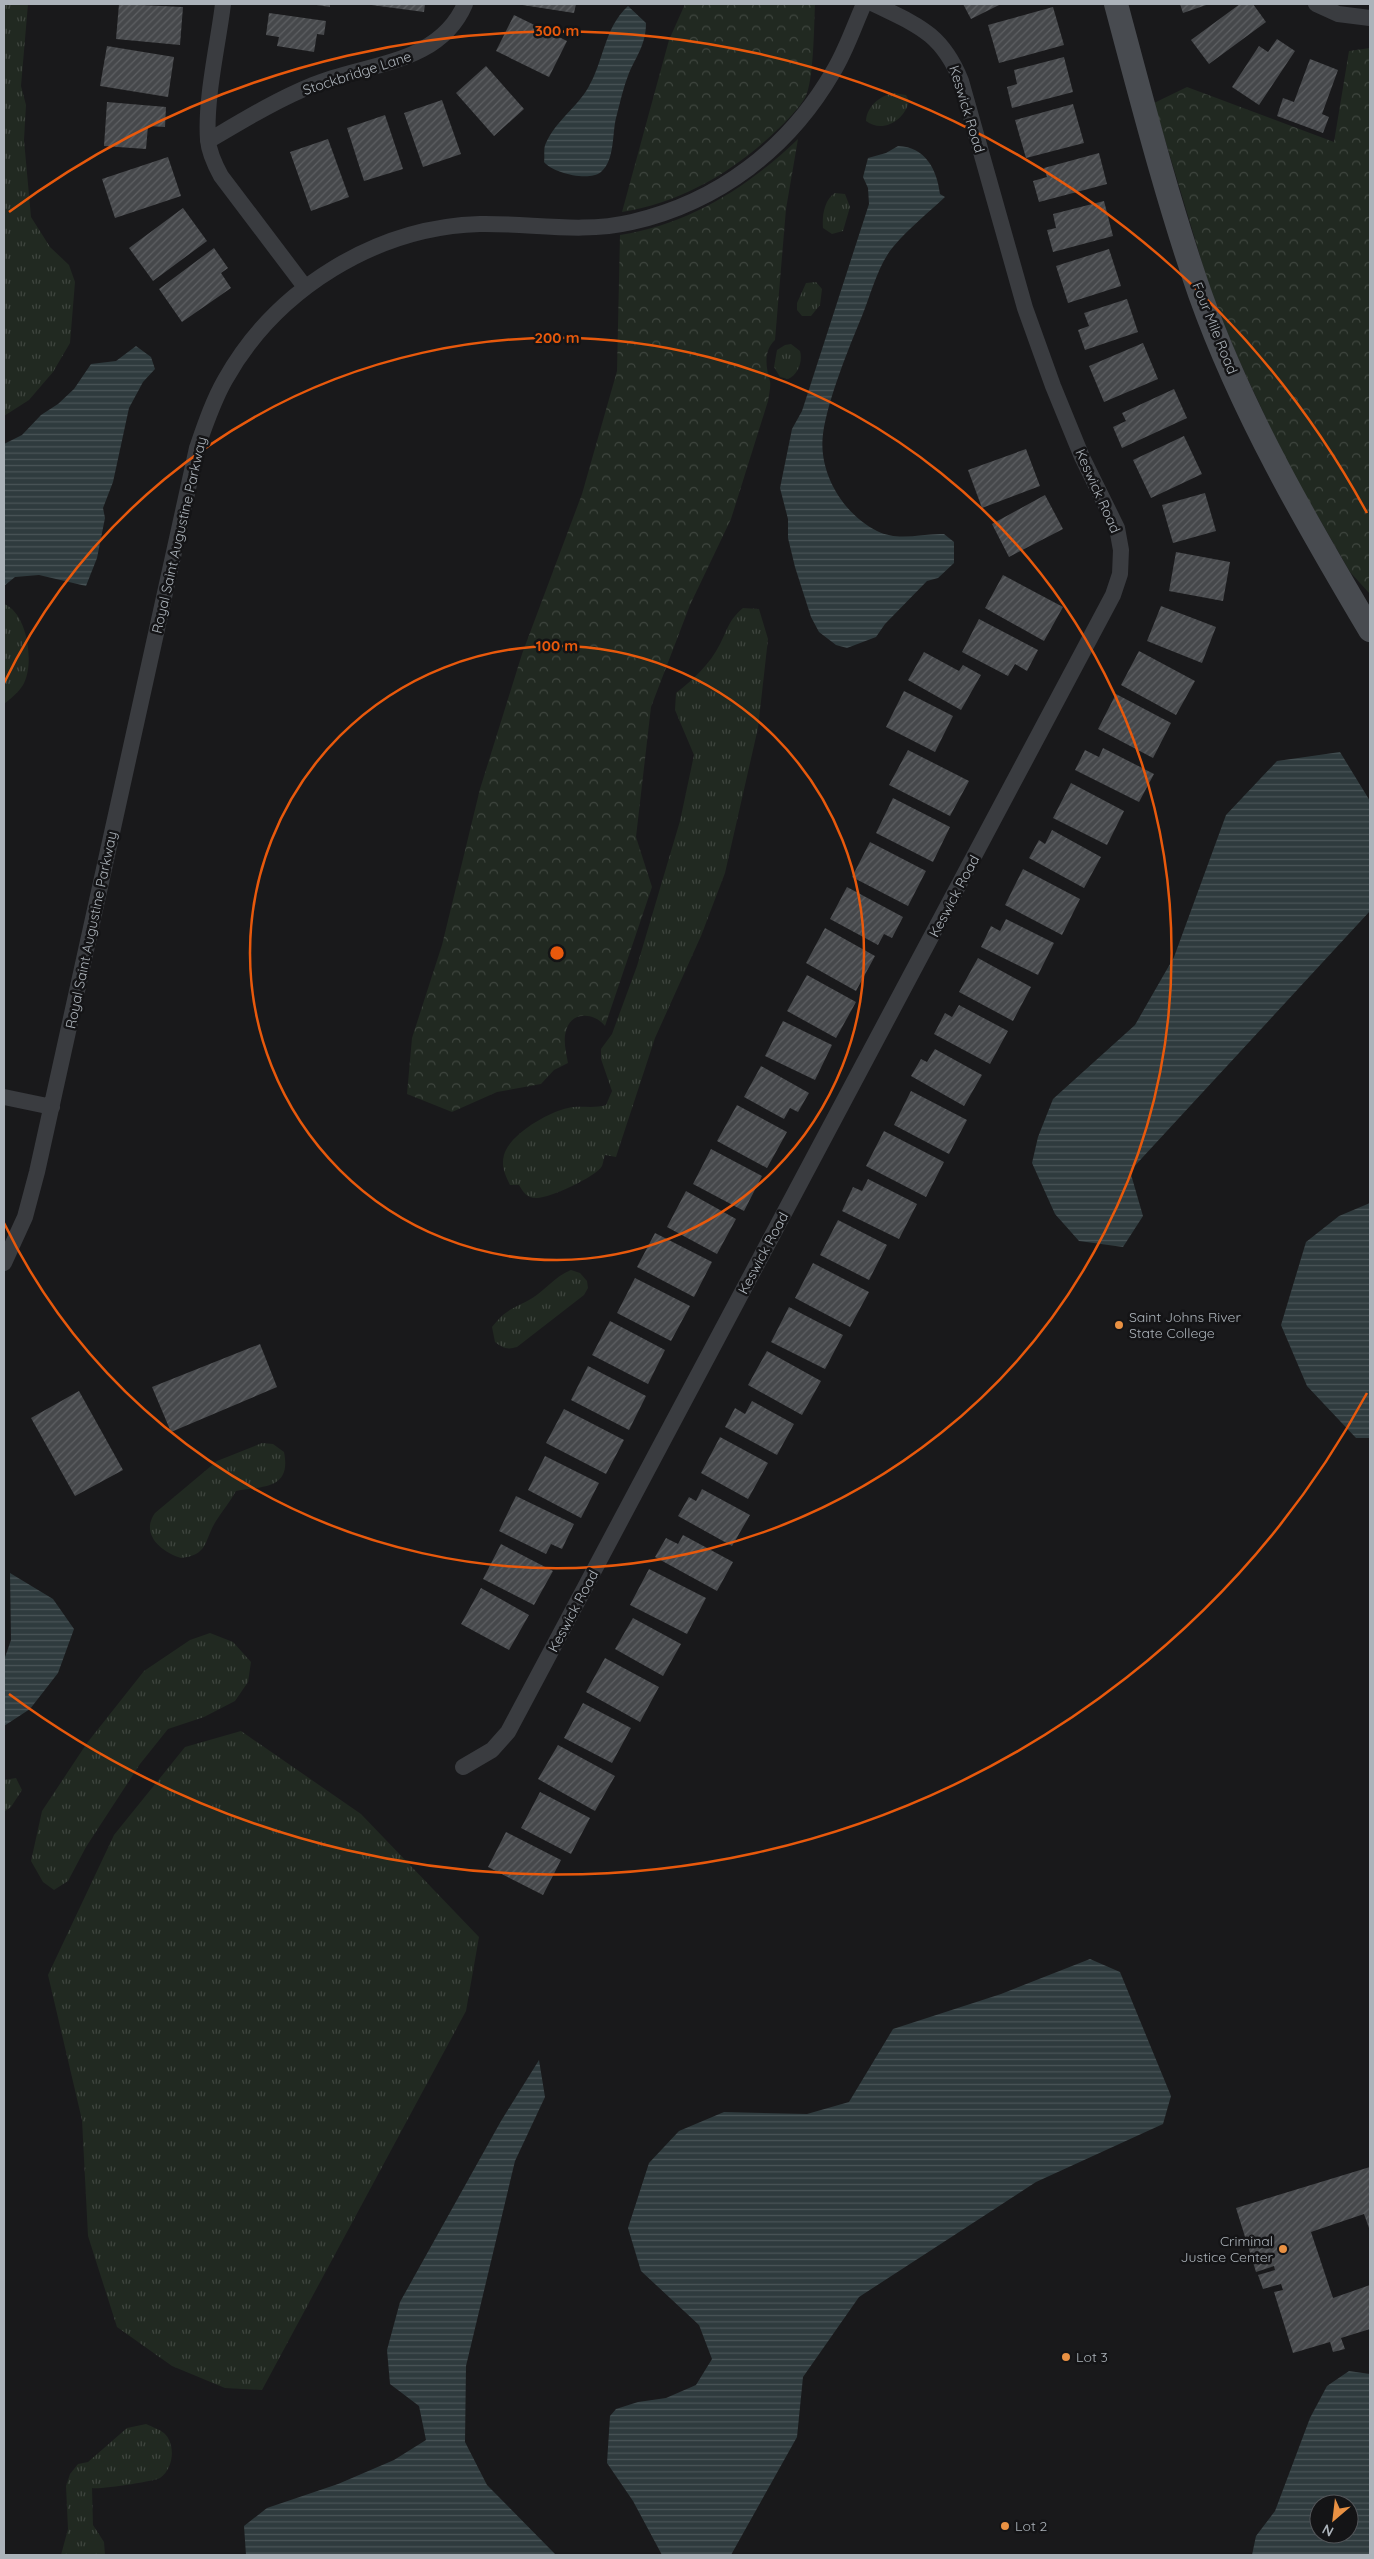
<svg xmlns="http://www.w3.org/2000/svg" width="1374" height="2559" font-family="Quicksand,sans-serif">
<defs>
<pattern id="grass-tufts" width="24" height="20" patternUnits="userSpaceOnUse" patternTransform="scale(1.25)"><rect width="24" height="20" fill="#212921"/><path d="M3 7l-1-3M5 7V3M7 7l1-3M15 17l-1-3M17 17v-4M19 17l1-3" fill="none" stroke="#3f463f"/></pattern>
<pattern id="forest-crowns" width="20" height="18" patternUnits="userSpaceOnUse" patternTransform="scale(1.25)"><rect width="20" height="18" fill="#212921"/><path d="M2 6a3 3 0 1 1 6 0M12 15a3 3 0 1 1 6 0" fill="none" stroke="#3f463f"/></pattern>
<pattern id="water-rules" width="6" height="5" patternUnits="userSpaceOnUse" patternTransform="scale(1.25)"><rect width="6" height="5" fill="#2f3b3e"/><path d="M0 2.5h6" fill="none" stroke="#4a5558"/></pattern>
<pattern id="building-hatch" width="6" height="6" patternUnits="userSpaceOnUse" patternTransform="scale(1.25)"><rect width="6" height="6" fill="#46484b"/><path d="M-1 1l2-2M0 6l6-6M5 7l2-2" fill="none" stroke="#5e6063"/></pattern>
</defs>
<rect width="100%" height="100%" fill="#19191b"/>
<path fill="url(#grass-tufts)" d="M4 4H28L21 86 26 105 24 140 31 217 50 247 69 265 75 282 70 343 53 372 29 400 4 416Z
M893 93 906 95 909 101C905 120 883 134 866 121 867 106 880 96 893 93Z
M835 193 845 194 850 207 843 231 832 234 823 228C822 216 824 200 835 193Z
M816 282 822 289 820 305 811 316H802L797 310V303L806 283Z
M791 344 800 351C803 361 798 375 788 379L780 377 774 367 777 350 785 345Z
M4 604C28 613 35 665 23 685 19 692 10 699 4 704Z
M743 608 759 609 768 639 758 728 725 873 701 936 655 1038 616 1157 605 1155C604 1158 603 1163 602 1166 596 1177 548 1199 536 1198 527 1198 523 1192 519 1185H510C505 1175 501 1166 504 1155 509 1135 548 1112 568 1108 580 1105 593 1109 606 1105L612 1091 601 1059V1049L612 1034 637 966 680 821 694 755 675 710 676 693C694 679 710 664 720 644 729 627 728 621 743 608Z
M571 1270 580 1273 587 1281 588 1288 584 1295 517 1347C507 1350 503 1348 495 1342L492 1327C505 1310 512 1309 529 1300 544 1292 555 1276 571 1270Z
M262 1443 273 1444 284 1452C292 1491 260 1486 236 1491 230 1502 222 1511 216 1521 204 1540 209 1555 181 1558 161 1552 140 1534 155 1513L217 1461Z
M210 1633 233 1642 251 1662 248 1682 235 1701 204 1717 168 1729 140 1764 86 1847 68 1881 54 1890 43 1882 31 1861 42 1811 87 1743 144 1671 190 1640Z
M241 1731 361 1814 479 1937 466 2011 262 2390 225 2388 172 2366 117 2327 88 2236 82 2120 48 1975 114 1835 185 1747Z
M16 1778 22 1790 11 1807 4 1812V1780Z
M146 2424C152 2427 159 2429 164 2433 176 2444 174 2468 160 2478 156 2481 98 2490 92 2488L93 2525 104 2542 105 2555H61L68 2529 66 2486 70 2474 78 2464 88 2462 127 2428Z"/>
<path fill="url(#forest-crowns)" d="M685 4H815C814 24 814 82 805 98 798 109 787 121 777 130 735 171 681 203 622 212L669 40Z
M1370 48V594L1350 572 1286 461 1238 358 1210 289 1154 103 1187 87 1334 142 1349 51Z
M798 139 786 209 775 340C763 351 766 368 770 381 771 386 769 395 768 401L731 519 690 605 651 707 636 837 652 887 605 1026C594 1012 571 1011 566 1031 563 1041 566 1052 568 1063L554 1070 541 1084 497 1092 452 1112 407 1094 412 1038 442 945 480 789 522 654 582 494 617 371 620 235C690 224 748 187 798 139Z"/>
<path fill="url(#water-rules)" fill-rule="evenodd" d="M628 6 646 23C646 44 637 55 629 73 623 88 620 103 616 118 612 134 615 160 601 172 589 182 553 173 544 162 545 156 543 148 546 143 555 122 577 107 588 88 604 61 604 28 628 6Z
M898 146C926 147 937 170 940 194L945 197C928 213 908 229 893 247 878 265 871 294 862 316 848 350 828 399 823 434 818 473 843 514 877 531 899 542 922 533 944 534L954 542V563L938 578 927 581 885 624 876 637 847 648 836 645 819 632 811 617 795 567 788 538V519L780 488 792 429 802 411 869 204 868 188 863 177 868 158 886 153Z
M136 346 151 357 155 369 143 382 129 408 113 482 103 508 105 518 97 558 86 586 39 575 15 577 4 586V444L22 435 41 415 58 404 74 389 91 364 116 361Z
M1340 752 1370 801V911L1130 1171 1143 1216 1123 1247 1079 1241 1055 1214 1032 1163 1038 1137 1053 1099 1135 1025 1174 957 1226 815 1277 761Z
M1370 1203V1438H1356L1307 1386 1281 1325 1306 1242 1339 1216Z
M10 1573 53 1599 74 1629 58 1673 30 1709 4 1726V1660L11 1640Z
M1090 1959 1120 1972 1171 2096 1163 2124 1036 2182 859 2297 803 2377 797 2437 731 2555H662L633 2501 607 2463 610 2416 616 2409 638 2402 666 2398 696 2385 712 2359 699 2325 641 2271 628 2228 649 2163 679 2131 724 2112 807 2114 849 2102 893 2029 1001 1994Z
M539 2060 545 2097 515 2161 466 2366 465 2442 487 2485 556 2555H246L244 2526 267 2508 338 2484 394 2460 426 2440 419 2406 390 2384 387 2350 400 2302 501 2121Z
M1349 2371 1370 2374V2555H1252L1256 2536 1275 2511 1310 2418 1327 2386ZM1319 2504H1349V2534H1319Z"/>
<path fill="url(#building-hatch)" d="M119 4 183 7 180 45 116 39Z
M310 4H330V7Z
M364 4H425L424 12Z
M516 4H576L574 13Z
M963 4H1001L971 19Z
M1180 4H1209L1183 13Z
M1240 4H1253L1266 22 1209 64 1191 40Z
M1053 7 1064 45 999 63 988 25Z
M269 13 326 21 324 35 317 34 314 52 277 46 279 37 266 35Z
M514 15 567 41 549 77 496 51Z
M1277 39 1295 51 1259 105 1232 87 1259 46 1268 52Z
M107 46 174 57 168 97 100 86Z
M1064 57 1073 92 1012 108 1007 87 1017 84 1014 70Z
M1310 59 1338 70 1322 114 1329 117 1323 133 1277 116 1283 98 1294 102Z
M486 66 524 109 494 136 456 93Z
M442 100 461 154 423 167 404 113Z
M107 102 166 107 165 127 148 126 146 149 104 146Z
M1073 104 1084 143 1026 158 1015 120Z
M385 115 403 169 364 181 347 128Z
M328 139 349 197 311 211 290 152Z
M1099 153 1107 184 1039 202 1033 181 1047 177 1044 168Z
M168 157 181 196 115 218 102 179Z
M1104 201 1113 236 1053 252 1047 230 1056 228 1053 214Z
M183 208 207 241 153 281 129 248Z
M214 248 228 268 221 273 231 288 182 322 159 289Z
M1109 249 1121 286 1068 303 1056 266Z
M1127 299 1138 332 1085 350 1078 330 1089 326 1084 313Z
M1143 343 1158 379 1104 402 1089 366Z
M1174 389 1187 418 1122 448 1113 427 1126 421 1122 413Z
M1184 436 1202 474 1151 498 1133 460Z
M1026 449 1040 486 982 508 968 470Z
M1205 493 1216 531 1173 543 1162 505Z
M1045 495 1063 529 1009 557 992 524Z
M1176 552 1230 562 1223 601 1169 591Z
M1003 575 1063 607 1044 641 985 608Z
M1161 606 1216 627 1202 663 1147 641Z
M979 619 1038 650 1027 671 1015 664 1008 676 962 652Z
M1139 651 1195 681 1176 715 1121 685Z
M924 652 959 671 963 665 981 675 961 710 908 680Z
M904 691 953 716 935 752 886 727Z
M1116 694 1171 723 1153 758 1098 729Z
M1103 748 1154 774 1139 802 1075 770 1085 750 1099 757Z
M908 750 969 781 950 816 889 785Z
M1071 783 1124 811 1107 845 1053 818Z
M893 798 950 827 933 862 876 833Z
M1052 830 1101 857 1084 888 1029 858 1039 840 1045 844Z
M870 842 926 871 908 906 852 877Z
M1023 869 1080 899 1062 935 1005 905Z
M847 887 903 917 892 938 884 934 878 945 830 919Z
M1006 919 1054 943 1038 975 981 947 991 926 1000 931Z
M825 928 875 956 856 991 806 963Z
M978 958 1031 987 1013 1021 959 992Z
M807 975 856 1002 836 1038 787 1011Z
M959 1005 1008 1031 990 1064 934 1034 945 1013 952 1017Z
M783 1021 832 1045 815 1080 765 1056Z
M935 1049 982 1075 964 1106 911 1076 921 1059 927 1062Z
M761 1066 809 1093 798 1112 790 1108 784 1119 744 1097Z
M911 1091 967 1120 949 1154 894 1125Z
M737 1105 787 1132 767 1168 717 1141Z
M884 1131 944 1162 926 1197 866 1166Z
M711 1149 762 1176 744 1211 693 1184Z
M868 1179 917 1204 899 1239 842 1211 853 1187 862 1191Z
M686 1191 736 1219 717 1254 667 1227Z
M838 1220 887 1245 869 1280 820 1255Z
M655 1233 712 1262 694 1297 637 1267Z
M813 1263 869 1292 850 1327 795 1298Z
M635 1278 690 1306 671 1341 617 1313Z
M789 1307 843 1335 825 1369 771 1342Z
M610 1321 665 1350 648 1384 592 1355Z
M260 1344 277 1387 171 1432 152 1387Z
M767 1351 821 1381 802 1415 748 1385Z
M588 1366 646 1396 629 1430 571 1400Z
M79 1391 123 1470 75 1496 31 1418Z
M752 1401 794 1424 777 1455 725 1427 735 1408 745 1414Z
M564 1409 624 1440 606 1474 546 1443Z
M720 1437 768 1463 748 1499 701 1473Z
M545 1456 599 1483 581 1518 528 1490Z
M702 1489 750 1515 732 1546 678 1516 689 1497 696 1501Z
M516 1496 574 1524 562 1549 551 1544 546 1554 499 1531Z
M683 1535 733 1562 717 1591 655 1557 666 1538 678 1544Z
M501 1544 553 1571 534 1605 483 1579Z
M649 1569 706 1598 687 1634 630 1605Z
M481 1588 529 1615 509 1650 461 1624Z
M633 1618 681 1644 663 1676 615 1649Z
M605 1658 659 1687 640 1722 586 1692Z
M583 1703 631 1728 612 1763 564 1738Z
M558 1745 615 1776 595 1811 538 1779Z
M540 1792 590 1818 571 1854 521 1828Z
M506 1832 561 1860 543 1895 488 1867Z
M1370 2167V2231L1364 2214 1311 2232 1333 2298 1370 2285V2329L1341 2338 1345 2349 1333 2352 1330 2342 1293 2353 1274 2292 1283 2290 1281 2284 1263 2289 1258 2275 1275 2270 1274 2266 1256 2272 1236 2208Z"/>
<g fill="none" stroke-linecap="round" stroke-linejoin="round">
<path stroke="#3a3c40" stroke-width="16" d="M223 4C218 45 205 99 208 140 209 153 215 165 221 176L305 287
M1316 4 1338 14 1370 18
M208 141C242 121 276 100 313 85 366 63 439 65 465 4
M4 1097 52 1107
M4 1263 25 1217 37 1172 197 448C205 425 213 401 225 380 276 289 376 227 480 224 531 223 581 234 632 222 719 202 789 148 833 72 846 51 854 26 864 4
M463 1767 492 1750 508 1732 1113 595 1120 574 1121 550 1117 528 1082 457 1053 386 1025 308 961 81C942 33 917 25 874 4"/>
<path stroke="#484b50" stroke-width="24" d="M1116 4C1142 101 1167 199 1200 294 1242 412 1306 522 1370 630"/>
</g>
<g fill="none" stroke="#e8590c" stroke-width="2.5">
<circle cx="557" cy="953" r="307"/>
<path d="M4 683A615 615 0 1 1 4 1223"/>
<path d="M1367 1393A922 922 0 0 1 9 1694M9 212A922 922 0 0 1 1367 513"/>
</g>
<g fill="#e99143" stroke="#141416" stroke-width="2">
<circle cx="1119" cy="1325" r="5"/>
<circle cx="1283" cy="2249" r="5"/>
<circle cx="1066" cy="2357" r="5"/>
<circle cx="1005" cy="2526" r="5"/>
</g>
<g text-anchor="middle" stroke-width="5" stroke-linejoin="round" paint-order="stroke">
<g font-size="14" fill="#acb3ba" stroke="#141416">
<text transform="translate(357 73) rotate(-18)" y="5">Stockbridge Lane</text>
<text transform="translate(967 109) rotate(73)" y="5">Keswick Road</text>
<text transform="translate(1215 328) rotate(68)" y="5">Four Mile Road</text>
<text transform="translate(1098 491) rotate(66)" y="5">Keswick Road</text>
<text transform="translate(179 535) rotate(-77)" y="5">Royal Saint Augustine Parkway</text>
<text transform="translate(954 896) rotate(-62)" y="5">Keswick Road</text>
<text transform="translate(91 930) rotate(-78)" y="5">Royal Saint Augustine Parkway</text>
<text transform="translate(763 1253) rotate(-62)" y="5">Keswick Road</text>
<text transform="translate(573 1611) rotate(-62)" y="5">Keswick Road</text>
</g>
<g font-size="14" fill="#acb3ba" stroke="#141416" text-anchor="start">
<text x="1129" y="1322">Saint Johns River<tspan x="1129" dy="16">State College</tspan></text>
<text x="1273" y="2246" text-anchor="end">Criminal<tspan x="1273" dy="16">Justice Center</tspan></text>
<text x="1076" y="2362">Lot 3</text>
<text x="1015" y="2531">Lot 2</text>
</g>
</g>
<circle cx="557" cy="953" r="8" fill="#e8590c" stroke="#141416" stroke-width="2.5"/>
<g font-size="15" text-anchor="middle" font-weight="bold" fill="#e8590c" stroke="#141416" stroke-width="5" stroke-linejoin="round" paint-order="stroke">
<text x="557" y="36">300 m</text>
<text x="557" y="343">200 m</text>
<text x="557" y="651">100 m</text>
</g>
<rect width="1374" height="2559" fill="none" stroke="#acb3ba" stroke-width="10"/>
<g transform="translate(1334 2519) rotate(208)"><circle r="24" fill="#141416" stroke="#515458"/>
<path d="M0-4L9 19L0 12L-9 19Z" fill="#e99143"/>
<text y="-8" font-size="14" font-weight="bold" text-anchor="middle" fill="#acb3ba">N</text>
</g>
</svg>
